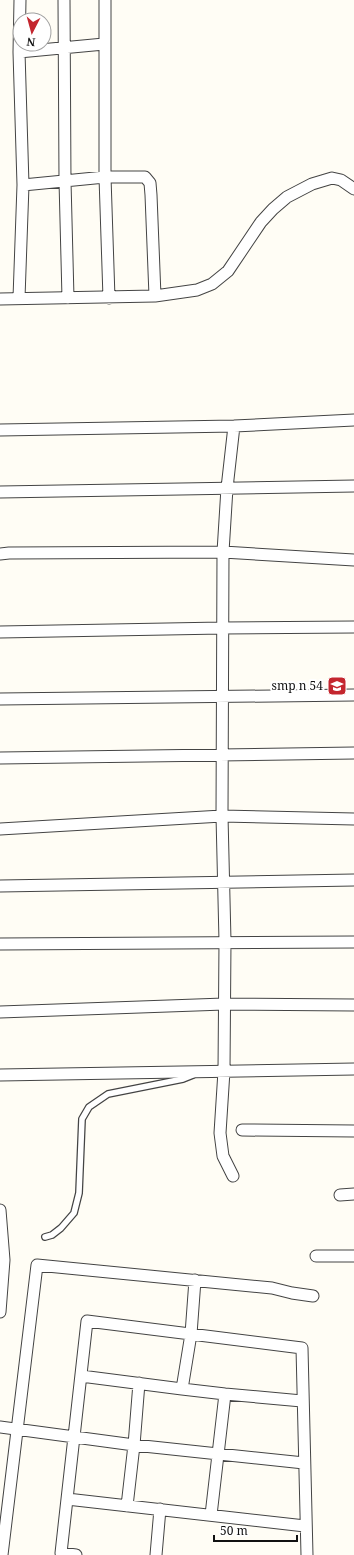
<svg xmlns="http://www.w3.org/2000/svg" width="354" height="1555" font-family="'Noto Serif',serif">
<rect width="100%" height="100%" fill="#fffdf5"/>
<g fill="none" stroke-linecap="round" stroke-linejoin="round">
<g stroke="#444" stroke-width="8">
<path id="service" d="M45 1237 52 1235 61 1228 74 1213 79 1193 82 1119 89 1107 108 1094 183 1079 193 1075"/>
</g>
<g stroke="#444" stroke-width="13">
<path id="minor" d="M64 0 65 181 68 298
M105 0V177L109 298
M19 52 20 0
M23 185 105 177H145L150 183 151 195 155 296
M19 298 23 185 19 52 104 44
M0 299 155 296 197 290 212 284 228 271 261 222 273 209 287 197 312 184 332 178 341 180 354 189
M0 430 234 426 354 420
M0 492 354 486
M0 554 9 553 223 552 354 560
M0 632 222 628 354 627
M0 699 354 695
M0 758 354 753
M0 829 222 816 354 819
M0 886 354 880
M0 944 354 942
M0 1012 224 1004 354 1005
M0 1075 354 1069
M242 1130 354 1131
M233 1176 223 1156 220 1133 224 1071 225 941 222 816 223 552 227 488 234 426
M340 1195 354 1194
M0 1210 4 1260 0 1312
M316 1256H354
M81 1376 182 1389 191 1334 195 1280
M182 1389 225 1394 302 1401
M0 1427 134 1445 304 1463
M67 1499 61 1553 76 1555
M127 1506 134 1445 139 1383
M211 1515 225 1394
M305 1526 67 1499 87 1321 302 1348 307 1555
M2 1555 37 1265 272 1288 292 1293 313 1296
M156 1555 160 1509"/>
</g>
<use href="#service" stroke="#fff" stroke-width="5.5"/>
<use href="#minor" stroke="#fff" stroke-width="11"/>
</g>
<defs>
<g id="school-square" transform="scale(1)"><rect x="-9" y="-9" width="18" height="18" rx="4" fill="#c4262e" stroke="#fff"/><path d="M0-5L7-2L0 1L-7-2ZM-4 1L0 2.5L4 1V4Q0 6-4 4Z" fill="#fff"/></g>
</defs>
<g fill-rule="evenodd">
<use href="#school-square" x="337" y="686"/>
</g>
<g text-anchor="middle" stroke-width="4" stroke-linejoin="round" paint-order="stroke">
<g font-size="12" fill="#111" stroke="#fff" text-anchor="end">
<text x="323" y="690">smp n 54</text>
</g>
</g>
<g transform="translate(32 32) rotate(186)"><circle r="19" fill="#ffffff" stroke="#a0a0a0"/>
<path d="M0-3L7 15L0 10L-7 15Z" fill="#c4262e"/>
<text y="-6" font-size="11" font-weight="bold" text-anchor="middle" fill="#111111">N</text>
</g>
<path d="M214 1535v6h83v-6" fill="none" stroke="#111111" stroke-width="2"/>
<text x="220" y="1535" font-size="12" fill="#111111" stroke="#ffffff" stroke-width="3" paint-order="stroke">50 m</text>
</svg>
